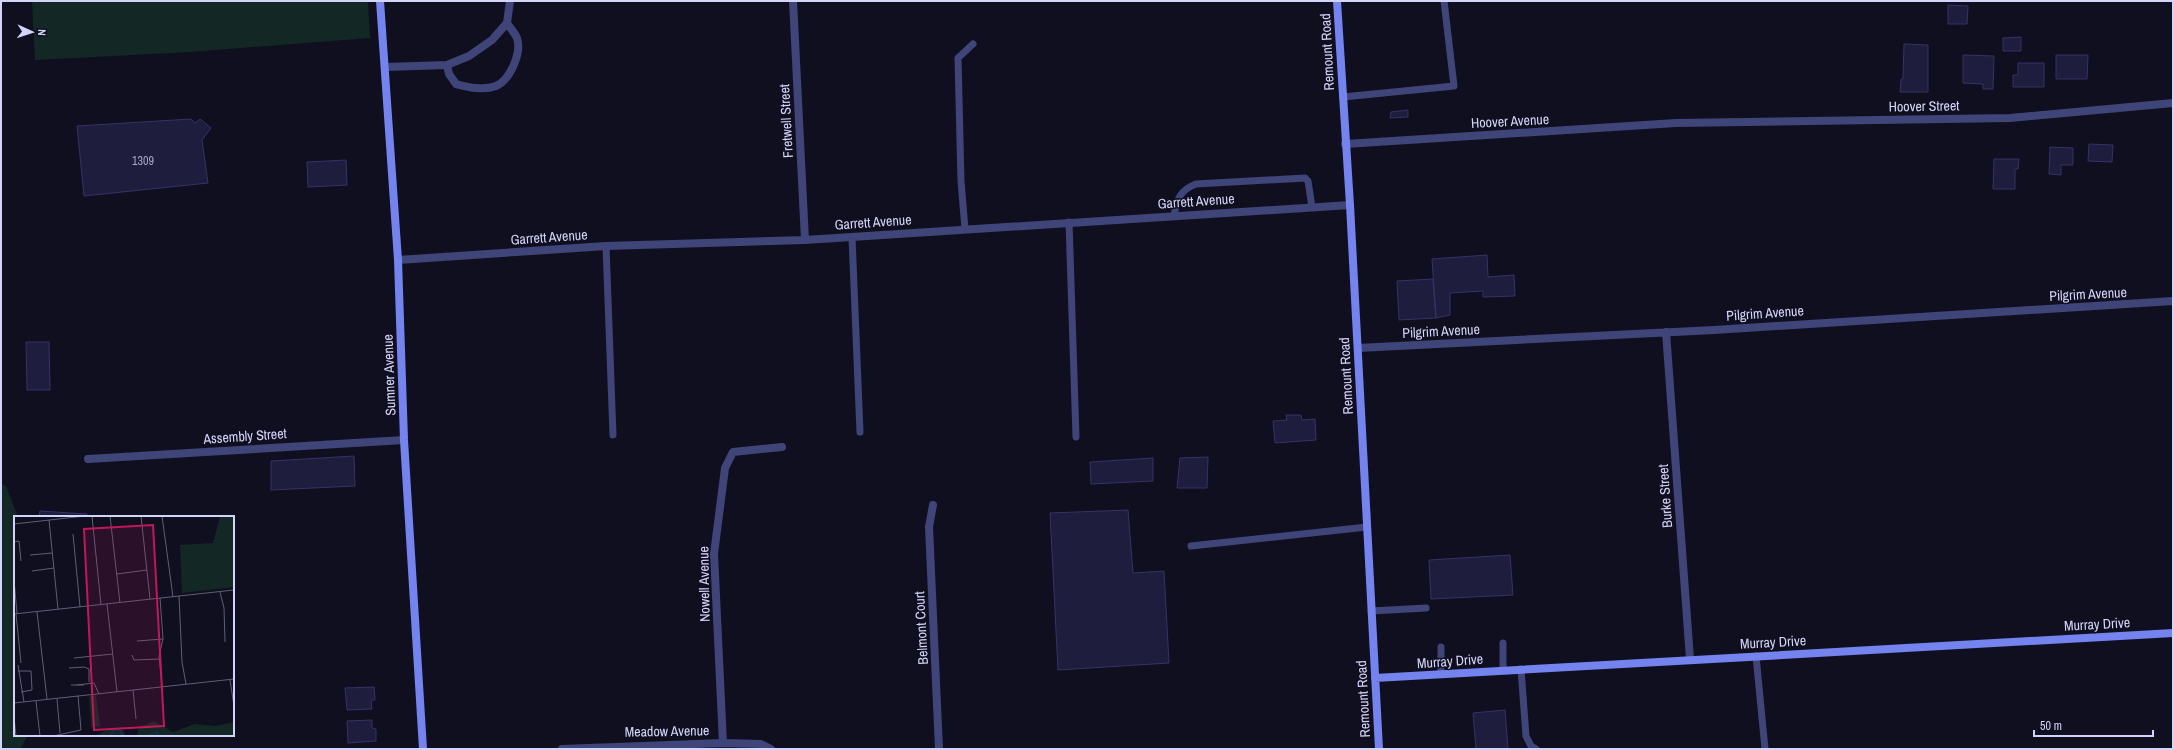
<svg xmlns="http://www.w3.org/2000/svg" width="2174" height="750" font-family="'Archivo Narrow',sans-serif">
<rect width="100%" height="100%" fill="#100f1f"/>
<path fill="#132824" d="M32 1H368L370 38 190 52 35 60Z
M1 484 6 486 18 517H15V735H28L20 749H1Z"/>
<path fill="#1f1d3e" stroke="#353267" d="M1948 5 1968 6 1967 24H1948Z
M2021 37V51H2003V38Z
M1904 44 1928 45V92H1900L1901 79H1903Z
M1963 55 1994 56 1993 89H1983V84L1963 83Z
M2056 55H2088L2087 79H2056Z
M2018 63H2044V87H2013V75H2018Z
M1408 110V117L1390 118 1391 112Z
M191 119 195 123 200 119 211 128 202 140 208 183 84 196 77 126Z
M2089 144 2113 145 2112 162 2088 161Z
M2050 147 2073 148V165H2061V175L2049 174Z
M1994 159H2019L2018 169H2015V189H1993Z
M346 160 347 185 308 187 307 162Z
M1487 255 1488 277 1514 275 1515 296 1483 297V291L1450 293V315L1436 318 1432 259Z
M1433 279 1436 318 1399 320 1397 281Z
M26 342H49L50 390H27Z
M1286 415H1301L1302 420 1315 419 1316 440 1275 443 1273 421 1287 420Z
M354 456 355 486 271 490V461Z
M1208 457 1207 488H1177L1180 458Z
M1153 458V481L1091 484 1090 462Z
M1128 510 1133 573 1164 571 1169 663 1058 670 1050 513Z
M40 511 87 514 86 517H39Z
M1510 555 1513 595 1431 599 1429 560Z
M374 687 375 700H371L372 709 347 710 345 688Z
M1505 710 1508 749H1476L1473 713Z
M372 720V728L376 729V741L348 743 347 721Z"/>
<g fill="none" stroke-linecap="round" stroke-linejoin="round">
<path stroke="#404579" stroke-width="7" d="M1343 97 1454 86 1444 1
M1174 216C1177 199 1180 190 1196 184L1305 178 1308 181 1312 207
M1069 222 1076 437
M965 229 961 181 958 58 973 44
M852 237 860 432
M606 246 613 435
M1191 546 1367 527
M1371 611 1426 608
M1503 643V670
M1441 647V674
M1756 656 1765 749
M1521 669 1526 736 1531 746 1536 749"/>
<path stroke="#404579" stroke-width="8" d="M793 1 805 240
M447 65 449 74 456 84C468 87 483 91 496 86 510 80 522 53 517 38 515 33 510 28 507 23
M385 67 447 65 469 56 492 40 507 23 510 1
M1345 144 1676 123 2010 118 2173 103
M398 260 606 246 805 240 1350 205
M1666 332 1690 659
M1358 348 1714 330 2173 301
M88 459 404 440
M933 505 929 527 939 749
M723 743 714 554 725 468 733 452 782 447
M562 749 723 743 761 744 771 749"/>
<path stroke="#7583ef" stroke-width="8" d="M380 1 398 260 404 440 423 749
M1337 1 1350 205 1379 749
M1375 678 2173 633"/>
</g>
<g text-anchor="middle" stroke-width="3" stroke-linejoin="round" paint-order="stroke">
<g font-size="12" fill="#a6a6cb">
<text x="143" y="165">1309</text>
</g>
<g font-size="14" fill="#d3d4fa" stroke="#100f1f">
<text transform="translate(1327 52) rotate(-93)" y="5">Remount Road</text>
<text transform="translate(1924 106) rotate(-1)" y="5">Hoover Street</text>
<text transform="translate(786 121) rotate(-93)" y="5">Fretwell Street</text>
<text transform="translate(1510 121) rotate(-3)" y="5">Hoover Avenue</text>
<text transform="translate(1196 201) rotate(-4)" y="5">Garrett Avenue</text>
<text transform="translate(873 222) rotate(-4)" y="5">Garrett Avenue</text>
<text transform="translate(549 237) rotate(-4)" y="5">Garrett Avenue</text>
<text transform="translate(2088 294) rotate(-3)" y="5">Pilgrim Avenue</text>
<text transform="translate(1765 313) rotate(-4)" y="5">Pilgrim Avenue</text>
<text transform="translate(1441 331) rotate(-3)" y="5">Pilgrim Avenue</text>
<text transform="translate(389 375) rotate(-92)" y="5">Sumner Avenue</text>
<text transform="translate(1346 376) rotate(-93)" y="5">Remount Road</text>
<text transform="translate(245 436) rotate(-4)" y="5">Assembly Street</text>
<text transform="translate(1665 496) rotate(-94)" y="5">Burke Street</text>
<text transform="translate(704 584) rotate(-91)" y="5">Nowell Avenue</text>
<text transform="translate(2097 624) rotate(-3)" y="5">Murray Drive</text>
<text transform="translate(921 628) rotate(-93)" y="5">Belmont Court</text>
<text transform="translate(1773 642) rotate(-3)" y="5">Murray Drive</text>
<text transform="translate(1450 661) rotate(-4)" y="5">Murray Drive</text>
<text transform="translate(1363 699) rotate(-93)" y="5">Remount Road</text>
<text transform="translate(667 731) rotate(-1)" y="5">Meadow Avenue</text>
</g>
</g>
<g transform="translate(14 516)">
<rect width="220" height="220" fill="#100f1f"/>
<path d="M206 0H220V71L168 77 166 29 199 27ZM82 179 86 210 77 211 75 180ZM140 205 159 216 181 208 201 210 220 206V220H123L125 211ZM108 211 111 220H82L90 215Z" fill="#132824"/>
<path fill="none" stroke="#152e43" stroke-width="2" d="M97 220 99 215 104 213 110 220M133 220 143 216 145 220"/>
<path fill="none" stroke="#5e5e77" stroke-width="1" d="M78 0 87 89M96 0 106 87M127 0 136 83M148 0 159 81M35 4 44 93M0 8 71 0M59 18 66 91M0 26 5 25 7 45M16 39 38 37M18 55 40 52M103 58 133 54M0 63 3 98M206 76 210 92 211 126M165 80 168 146 172 168M146 82 149 123 145 140 148 170M93 88 103 176M23 96 33 183M0 98 220 74M2 98 7 147M123 125 149 123M118 139 120 144 146 143M60 142 99 138M4 149 10 186M55 152 70 151 75 153V166M4 155H17L18 174 7 176M216 164 220 190M57 169H70M63 169 80 167 85 178M119 174 122 203M43 183 46 217M22 185 26 220M0 187 220 163M0 201 2 220M39 220 67 214 64 180"/>
<path fill="#c2185b" fill-opacity="0.15" stroke="#c2185b" stroke-width="2" d="M139 9 150 210 80 214 70 13Z"/>
<rect width="220" height="220" fill="none" stroke="#d3d4fa" stroke-width="2"/>
</g>
<rect width="2174" height="750" fill="none" stroke="#d3d4fa" stroke-width="4"/>
<g transform="translate(32 32) rotate(93)" stroke="#100f1f" stroke-width="3" paint-order="stroke">
<path d="M0-3L7 15L0 10L-7 15Z" fill="#d3d4fa"/>
<text y="-6" font-size="11" font-weight="bold" text-anchor="middle" fill="#d3d4fa">N</text>
</g>
<path d="M2034 730v6h119v-6" fill="none" stroke="#d3d4fa" stroke-width="2"/>
<text x="2040" y="730" font-size="12" fill="#d3d4fa" stroke="#100f1f" stroke-width="3" paint-order="stroke">50 m</text>
</svg>
